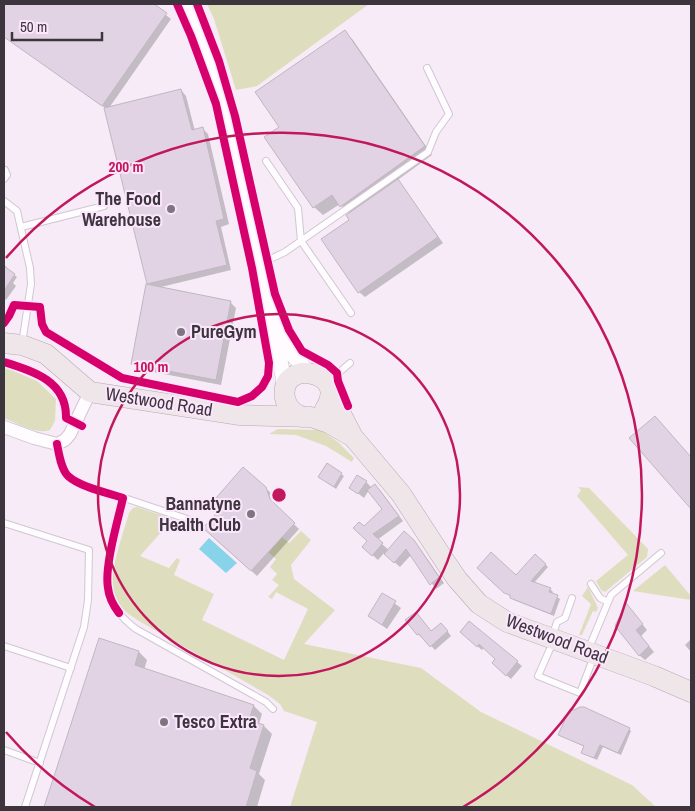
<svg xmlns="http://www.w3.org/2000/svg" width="695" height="811" font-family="'Archivo Narrow',sans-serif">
<rect width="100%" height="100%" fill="#f6ebf7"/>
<path fill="#dedebf" d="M207 4H369L257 86 236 90 214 19Z
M4 367 37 381 56 399 55 421 50 430C36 435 17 423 4 418Z
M278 429 321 430 338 442 354 458 352 462 326 446 296 435 269 434Z
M578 487 589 488 648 549 647 557 605 592 601 590 596 581 628 555 577 496 581 490Z
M137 507 173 519 140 556 169 568 177 558 180 560 174 575 214 594 202 620 284 660 308 609 276 592 272 599 268 597 279 585 272 580 277 574 270 567 276 559 268 552 282 537 289 543 301 531 311 540 291 565 294 579 335 610 304 644 421 668 481 712 632 785 656 807H290L317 722 284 711 280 704 268 695 139 621C130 615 119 608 115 597 107 574 123 535 129 513L133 508Z
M665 565 691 596V600L633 591Z
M588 587 598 608 596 612 593 611 582 635H579L591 604 582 596Z"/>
<path fill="#87d3e9" d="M209 538 237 563 226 573 199 549Z"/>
<path fill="#0003" d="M31 4H152L171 19 109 108 181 90 186 96 195 131 203 129 208 134 229 224 221 227 231 270 157 288 230 302 236 308 221 385 138 369 132 363 152 287 149 283 105 108 7 38Z
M345 32 353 40 432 155 399 179 398 181 443 243 365 297 359 292 350 214 340 204 323 215 314 207 281 127Z
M4 265 7 267 6 269 17 277 13 283 16 286 6 300 4 298Z
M327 465 344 476 336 489 320 477Z
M366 482 372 488 375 485 380 490 403 521 377 540 389 550 413 541 419 547 444 583 436 589 411 555 400 567 384 553 378 560 364 547 369 541 364 528 383 509 369 490 364 498 350 487Z
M265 488 271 493 275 506 299 529 257 576 210 534Z
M535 555 548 567 534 583 550 589 553 592 552 594 560 599 554 616 514 600 479 568 516 577Z
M383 595 401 608 387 629 369 616Z
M631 610 647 630 641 636 654 652 645 660 639 655Z
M407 621 431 632 445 628 451 636 435 650 423 637 422 638 418 634Z
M469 623 522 666 511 679 497 667V659L484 647 482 650 465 636Z
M100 639 139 652 147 660 144 670 254 706 262 714 259 724 264 726 272 734 259 774 265 780 257 807H45Z
M691 639V652L685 645Z
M629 729 631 731 621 755 603 747 597 760 582 752 585 747 560 735Z"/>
<path fill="#e2d3e4" stroke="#c0b7c1" d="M4 4H154L167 13 102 106 4 37Z
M345 30 425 146 340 207 332 195 313 208 264 137 279 127 255 92Z
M181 89 192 130 203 127 224 219 216 221 227 265 147 284 104 108Z
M398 179 438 237 358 293 321 239 349 220 346 215Z
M4 266 15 274 4 291Z
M146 284 231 301 216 380 131 364Z
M655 416 691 457V509L629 438Z
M327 463 342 473 334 487 318 477Z
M243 467 266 487 270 499 295 523 251 571 203 528 224 505 216 498Z
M357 475 367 481 358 494 349 488Z
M375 484 399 516 373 534 383 543 372 556 362 547 367 541 353 528 359 522 364 526 382 509 367 490Z
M404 531 414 540 439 577 430 585 406 549 394 563 384 554Z
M491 552 516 575 535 554 546 564 531 581 551 588 549 592 558 595 551 614 510 598V595L504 593 477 568Z
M382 593 396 601 382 625 368 616Z
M626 603 643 624 636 630 649 646 639 656 615 626Z
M416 612 431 631 441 623 448 631 430 647 419 634 417 635 405 620Z
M469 621 518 661 506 676 492 663 495 659 479 644 477 647 460 632Z
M99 638 139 651 135 665 254 705 249 720 264 725 250 768 257 771 246 807H44Z
M580 707H584L630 728 618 753 600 745 594 758 581 753 584 746 558 735 570 709 574 710Z"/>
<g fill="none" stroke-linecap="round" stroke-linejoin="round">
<g stroke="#d0c7d1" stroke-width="8">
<path id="service" d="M266 161 298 208 301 241 351 313
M4 179 7 175 5 170
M4 201 17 211 30 268 31 284 22 344
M21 227 104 206
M258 265 285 252 428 152 436 132 449 114 427 68
M328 382 350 363
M57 444C61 464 61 472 80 483L193 521
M123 498C119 514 116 531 112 547 104 584 104 605 136 629L266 702 273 709
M4 523 89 550 88 600 84 627 25 807
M591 584 600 598 608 602
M552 637 557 622 565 618 572 598
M553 642 538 676 580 693 594 656
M4 646 71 668
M589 648 611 595 661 553
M4 750 40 763"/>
</g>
<g stroke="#d0c7d1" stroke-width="14">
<path id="minor" d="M4 427 34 438 57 444 65 440 70 434 90 392"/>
</g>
<g stroke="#d0c7d1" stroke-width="16">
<path id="tertiary" d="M187 4 198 26 223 102 258 265 273 321 285 388
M279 331 292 354 308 372"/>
</g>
<g stroke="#b8a8b0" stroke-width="21">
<path id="primary" d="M4 343 22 345 46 354 90 392 240 415 311 417 329 423 353 437
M330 397 340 412 353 437 401 494 444 560 457 579 479 604 507 622 654 676 691 692
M303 417C294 414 287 408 285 398 278 357 351 371 325 409"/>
</g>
<use href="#service" stroke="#fefcfe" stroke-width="6"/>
<use href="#minor" stroke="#fefcfe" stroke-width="12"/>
<use href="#tertiary" stroke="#fefcfe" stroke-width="15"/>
<use href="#primary" stroke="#eee6e9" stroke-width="20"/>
<g stroke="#fbe6fc" stroke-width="11">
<path id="cycleway" d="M197 4 219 61 235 116 275 294 289 330 302 351 328 365 337 373 338 381 348 406
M4 323 9 316 14 305 40 307 42 324 46 332 122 378 238 402 252 396 262 387 268 376 269 363 252 268 216 104 191 36 177 4
M4 362C33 371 67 381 66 418L82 426
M57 444C59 454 61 469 68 476 80 487 108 493 123 498 118 520 104 567 108 588 109 598 113 605 119 613"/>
</g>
<use href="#cycleway" stroke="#d6006c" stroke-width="8"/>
</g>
<g fill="none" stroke="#c2185b" stroke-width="2.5">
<circle cx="279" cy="495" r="181"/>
<path d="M95 807A362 362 0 0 1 6 732M6 258A362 362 0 1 1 463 807"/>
</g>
<g fill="#7e757f" stroke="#fbe6fc" stroke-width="2">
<circle cx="171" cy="209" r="5"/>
<circle cx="181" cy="332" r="5"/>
<circle cx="251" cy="514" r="5"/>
<circle cx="164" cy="722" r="5"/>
</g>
<g text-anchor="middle" stroke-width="4" stroke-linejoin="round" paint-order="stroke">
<g font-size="18" font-weight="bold" fill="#3d353e" stroke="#fbe6fc" text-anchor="end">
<text x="161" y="205">The Food<tspan x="161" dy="21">Warehouse</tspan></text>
<text x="191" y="338" text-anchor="start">PureGym</text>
<text x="241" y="510">Bannatyne<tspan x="241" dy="21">Health Club</tspan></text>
<text x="174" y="728" text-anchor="start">Tesco Extra</text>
</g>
<g font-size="18" fill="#3d353e" stroke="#fbe6fc">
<text transform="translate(159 402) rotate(9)" y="6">Westwood Road</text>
<text transform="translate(557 639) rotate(21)" y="6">Westwood Road</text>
</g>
</g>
<circle cx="279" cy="495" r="8" fill="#c2185b" stroke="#fbe6fc" stroke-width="2.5"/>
<g font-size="15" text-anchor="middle" font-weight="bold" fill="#c2185b" stroke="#fbe6fc" stroke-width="4" stroke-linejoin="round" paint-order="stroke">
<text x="126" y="172">200 m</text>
<text x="151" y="372">100 m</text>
</g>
<rect width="695" height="811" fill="none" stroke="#3d353e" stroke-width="10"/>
<path d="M12 32v8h90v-8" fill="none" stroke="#3d353e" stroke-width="2.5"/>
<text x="20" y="32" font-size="15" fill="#3d353e" stroke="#fbe6fc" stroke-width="4" paint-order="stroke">50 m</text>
</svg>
